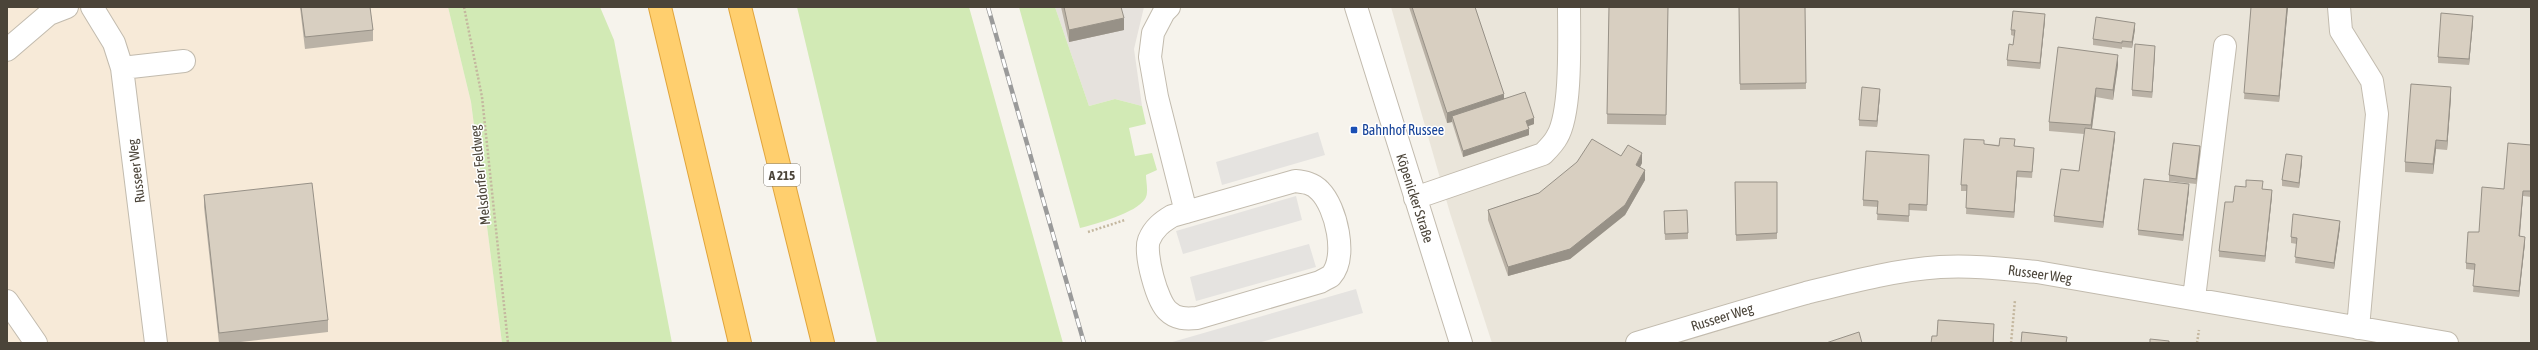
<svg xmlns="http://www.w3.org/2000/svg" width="2538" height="350" font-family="'Asap Condensed',sans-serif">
<rect width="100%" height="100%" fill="#f6f3ec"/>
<path fill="#eae5da" d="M1391 7H2531V343H1492L1450 213Z"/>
<path fill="#f7ead8" d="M7 7H448L471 102 502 343H7Z"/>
<path fill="#e6e2dd" d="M1055 7H1144L1134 49 1142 106 1115 99 1089 106Z"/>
<path fill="#d2eab5" d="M448 7H600L614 40 672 343H502L471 102Z
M797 7H969L1063 343H877Z
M1019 7H1055L1089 106 1115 99 1142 106 1146 124 1129 128 1135 156 1152 153 1157 170 1146 175C1146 182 1149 193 1145 199 1136 213 1096 224 1080 228Z"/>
<path fill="#e5e3e0" d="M1318 132 1325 155 1222 185 1216 162Z
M1296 196 1302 220 1183 254 1176 231Z
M1309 244 1316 267 1196 301 1190 277Z
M1356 289 1363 313 1258 343H1169Z"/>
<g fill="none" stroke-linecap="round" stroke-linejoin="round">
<g stroke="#c2bbae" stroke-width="24">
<path id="minor" d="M92 7 114 43 122 68 156 343
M1169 7 1164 12 1153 33 1150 57 1157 97 1186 212
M1356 7 1461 343
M2339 7 2341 31 2372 81 2377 114 2358 328
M7 50 49 14 67 7
M122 68 184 61
M1295 181C1304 182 1313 183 1320 191 1336 207 1348 257 1331 276 1328 278 1323 280 1320 282L1197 318C1186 319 1176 319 1168 311 1157 302 1144 253 1149 240 1154 228 1162 222 1172 216Z
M1415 198 1543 154C1548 149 1554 143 1557 137 1572 112 1569 38 1569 7
M2194 298 2225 46
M7 301 36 343
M1637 343C1693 326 1749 309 1806 293 1850 282 1895 270 1940 267 1973 265 2005 269 2037 272L2447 343"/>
</g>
<g stroke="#e0a43c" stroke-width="24">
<path id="highway" d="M660 7 740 343
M740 7 823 343"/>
</g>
<path stroke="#c4b79f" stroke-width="2.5" stroke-dasharray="2 2" stroke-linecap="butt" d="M464 7 482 97 508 343
M1088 232 1125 220
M2011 343 2015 300
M2197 343 2199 330"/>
<use href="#minor" stroke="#fff" stroke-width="22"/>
<use href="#highway" stroke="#ffcf6e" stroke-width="22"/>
<g stroke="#9a9a9a" stroke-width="4.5">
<path id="rail" d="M988 7 1084 343"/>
</g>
<use href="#rail" stroke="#fff" stroke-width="3" stroke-dasharray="9" stroke-linecap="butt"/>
</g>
<path fill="#bab2a6" d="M300 7H370L373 30V41L305 49Z
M1061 7H1121L1124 30 1069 42Z
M1409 7H1475L1504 98 1534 124 1528 126 1529 135 1463 157 1452 122 1447 123Z
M1609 7H1668L1666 125 1607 124Z
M1739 7H1805L1806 89 1740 90Z
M2251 7H2288L2279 102 2244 99Z
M2045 20 2040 69 2007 66V60L2013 45 2014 36 2011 35V30Z
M2473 22 2469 65 2438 63V57Z
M2135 29 2132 48 2122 47V49L2093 45V39Z
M2155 52 2152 98 2132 96V90Z
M2118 65 2113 100 2096 97 2092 129 2115 138 2103 228 2054 222V216L2079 171 2084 134 2049 131V122Z
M1880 95 1877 127 1859 126V120Z
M2451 97 2447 150 2436 149 2433 174 2405 172V162Z
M1984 144 2015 146 2034 154 2032 178 2017 177 2014 218 1966 214 1967 191H1961V185Z
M2531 145V197L2523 196 2520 236 2525 243 2519 297 2473 292 2475 270 2466 269V263L2479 232Z
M2200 152 2196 184 2169 181V175Z
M1929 155 1927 211 1909 210V222L1877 220 1878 207 1863 206V200Z
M1621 156 1642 163 1640 167 1645 180 1625 215 1570 259 1508 276 1488 220V210L1539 193Z
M2302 162 2299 188 2282 186V180Z
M1735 182H1777V239L1736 241Z
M2263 189 2272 196 2265 262 2219 257V251Z
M2189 190 2183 241 2138 235V230Z
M204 195 328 320V332L232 343H219L204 207Z
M1664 211 1688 233V239L1665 240Z
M2340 227 2334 269 2295 263 2297 244 2291 243V237Z"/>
<path fill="#979187" d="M2287 7H2288L2279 102V96Z
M2045 14V20L2040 69V63Z
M2473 16V22L2469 65V59Z
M1124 18V30L1069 42V30Z
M2135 23V29L2132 48V42Z
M2155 46V52L2152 98V92Z
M2118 55V65L2113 100V90Z
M2451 87V97L2447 150V141Z
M2096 88V97L2091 135V125Z
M1880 89V95L1877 127V121Z
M1504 94V104L1452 116V122L1447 123V113Z
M1534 118V124L1526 127V121Z
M1529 129V135L1463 157V151Z
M2115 132V138L2103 228V222Z
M2436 140V149L2433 174V164Z
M2200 146V152L2196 184V179Z
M1642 153V163L1636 175V165Z
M2302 156V162L2299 188V183Z
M1645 170V180L1625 215 1570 259 1508 276V267Z
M2017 171V177L2014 218V212Z
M2189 184V190L2183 241V235Z
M2272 190V196L2265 262V256Z
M2523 191V196L2519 242V236Z
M2340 221V227L2334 269V263Z
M2525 237V243L2519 297V291Z
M1994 324V343H1993Z"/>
<path fill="#d8cfc1" stroke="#979187" d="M301 7H370L373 30 305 37Z
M1064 7H1121L1124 18 1069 30Z
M1412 7H1475L1504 94 1447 113Z
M1609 7H1668L1666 115 1607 114Z
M1739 7H1805L1806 83 1740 84Z
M2251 7H2287L2279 96 2244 93Z
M2013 11 2045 14 2040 63 2007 60 2009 44 2013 45 2015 30H2011Z
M2441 13 2473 16 2469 59 2438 57Z
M2096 17 2135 23 2132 42 2122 41V43L2093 39Z
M2135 44 2155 46 2152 92 2132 90Z
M2058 47 2118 55 2113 90 2096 88 2091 125 2049 122Z
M2411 84 2451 87 2447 141 2436 140 2433 164 2405 162Z
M1862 87 1880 89 1877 121 1859 120Z
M1525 92 1534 118 1526 121 1529 129 1463 151 1452 116Z
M2085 128 2115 132 2103 222 2054 216 2061 169 2079 171Z
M2000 138 2015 139 2014 146 2034 148 2032 172 2017 171 2014 212 1966 208 1967 185H1961L1964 139 1984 140V144L1999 146Z
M1592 139 1621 156 1628 145 1642 153 1636 165 1645 170 1625 205 1570 249 1508 267 1488 210 1539 193 1577 162Z
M2173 143 2200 146 2196 179 2169 175Z
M2508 143 2531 145V191H2523L2519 236 2525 237 2519 291 2473 286 2475 264 2466 263 2468 232H2479L2482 187 2504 189Z
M1866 151 1929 155 1927 205 1909 204V216L1877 214 1878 201 1863 200Z
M2286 154 2302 156 2299 183 2282 180Z
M2144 179 2189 184 2183 235 2138 230Z
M2246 180 2263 181 2262 189 2272 190 2265 256 2219 251 2225 202H2233L2235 186 2246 187Z
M1735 182H1777V233L1736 235Z
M312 183 328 320 219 333 204 195Z
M1687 210 1688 233 1665 234 1664 211Z
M2293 214 2340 221 2334 263 2295 257 2297 238 2291 237Z
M1938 320 1994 324 1993 343H1931L1932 336H1937Z
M1859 332 1862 343H1826Z
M2022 332 2067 337 2066 343H2021Z
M2150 339 2169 341V343H2150Z"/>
<rect fill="#1a4fb4" stroke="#fff" stroke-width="1.5" x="1350" y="126" width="8" height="8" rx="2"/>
<g text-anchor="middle" stroke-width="3" stroke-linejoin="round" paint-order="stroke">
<rect fill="#fff" stroke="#817c74" stroke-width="1" x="764" y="164" width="36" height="22" rx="3"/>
<g font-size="13" font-weight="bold" fill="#4b4439">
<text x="782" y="180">A 215</text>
</g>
<g font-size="14" fill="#164399" stroke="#fff" text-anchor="start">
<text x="1362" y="135">Bahnhof Russee</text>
</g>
<g font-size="14" fill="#4b4439" stroke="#fff">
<text transform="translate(136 171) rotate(-97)" y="5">Russeer Weg</text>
<text transform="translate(480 175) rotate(-96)" y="5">Melsdorfer Feldweg</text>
<text transform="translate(1415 198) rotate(72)" y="5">Köpenicker Straße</text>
<text transform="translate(2040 274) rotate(8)" y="5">Russeer Weg</text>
<text transform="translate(1722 317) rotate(-17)" y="5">Russeer Weg</text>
</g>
</g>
<rect width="2538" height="350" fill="none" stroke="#4b4439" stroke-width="16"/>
</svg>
